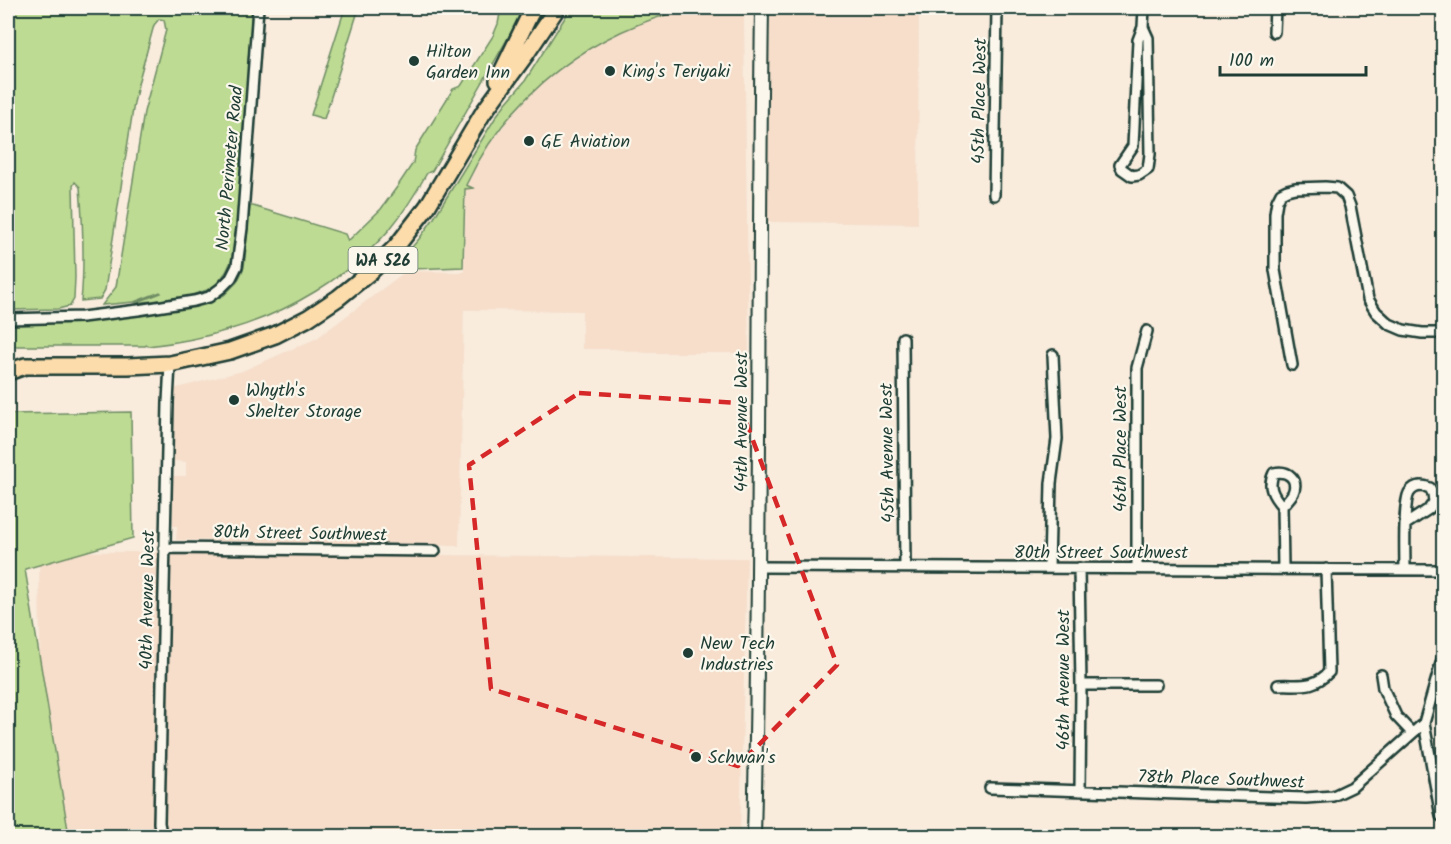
<svg xmlns="http://www.w3.org/2000/svg" width="1451" height="844" font-family="Kalam,sans-serif">
<rect width="100%" height="100%" fill="#f9ecdd"/>
<filter id="ink" filterUnits="userSpaceOnUse"><feTurbulence type="fractalNoise" baseFrequency=".0167" numOctaves="2"/><feDisplacementMap in="SourceGraphic" scale="12" xChannelSelector="R" yChannelSelector="G"/><feConvolveMatrix kernelMatrix="1 2 1 2 8 2 1 2 1" color-interpolation-filters="sRGB"/></filter>
<g filter="url(#ink)">
<path fill="#f6decb" d="M684 8H734L744 15 749 353H646L613 349H582V311L464 310 459 546 176 540 177 526H173V476H186V462L172 461 173 389 242 371 317 338 406 271 464 272 466 188 482 154 511 116 548 76 593 46 637 21Z
M770 8H919L918 224 767 222Z
M39 551 747 558 740 836H69L40 660Z"/>
<path fill="#bddb93" stroke="#6e8c64" stroke-width="1.5" d="M13 8H252L242 156 239 162 241 166 234 255 226 272 217 284 207 290 195 294 184 297 135 303 161 293 160 292 134 302 102 305 116 287 144 112 166 30 164 20 159 19 154 25 139 80 134 103 105 290 100 299 81 301C85 262 83 225 80 187L75 182 73 186 75 277 74 299 70 306 58 309 8 310V42L9 34H13Z
M345 8H359L324 119 311 115Z
M501 8H525L432 171 427 173C416 193 404 212 389 230 348 277 288 313 228 330 202 338 175 343 148 346L147 345 145 346H8V324C72 322 134 316 197 305L206 303 224 295 237 282 241 274 244 267 250 206H253L345 234 348 241 381 209 397 187 413 163 415 150 453 89 461 86 493 36 498 24Z
M571 8H693C594 29 509 93 466 185L473 188 465 189 463 267 411 269 398 263 419 239 434 218 497 115 506 103 525 81Z
M131 412 133 538 25 569 69 836H8V414Z"/>
<g fill="none" stroke-linecap="round" stroke-linejoin="round">
<g stroke="#1f3d34" stroke-width="14">
<path id="minor" d="M1143 27 1138 40 1133 146 1120 165 1122 169 1132 176 1139 175 1148 169 1150 154 1148 38 1143 27 1144 8
M1274 32 1275 8
M994 195 997 8
M8 319 82 317 138 310 194 301 209 297 221 288 231 278 237 266 242 228 258 8
M903 338 905 567
M1292 365 1275 270V213L1277 201 1281 193 1287 190 1295 188 1325 187 1337 188 1346 196 1350 206 1368 299 1376 312 1389 324 1403 330 1422 333H1444
M1282 506C1286 502 1290 498 1293 493 1299 479 1288 470 1274 473 1267 486 1273 496 1282 506L1283 568
M164 548 435 551
M759 567 1444 570
M1049 568 1051 483 1057 439 1053 355
M1079 568 1081 685 1080 791
M1137 568V368L1147 331
M1405 570C1405 555 1403 504 1409 493 1414 485 1422 485 1430 488L1433 494 1434 502 1429 509 1406 524
M1381 675 1383 688 1396 716 1412 733
M1081 685H1156
M1278 685C1300 684 1313 689 1329 672L1326 569
M990 788 1306 798 1333 796 1352 787 1424 723
M1441 816 1424 723 1444 653
M163 836 161 833 159 823 168 402 170 364"/>
</g>
<g stroke="#1f3d34" stroke-width="16">
<path id="tertiary" d="M754 836C761 560 758 284 762 8"/>
</g>
<g stroke="#1f3d34" stroke-width="20">
<path id="trunk" d="M498 80 533 8
M8 372 25 366H128L170 364 230 351 275 335 308 318 338 298 370 272 396 247 427 207 483 113 526 54 557 8"/>
</g>
<use href="#minor" stroke="#fbf7ec" stroke-width="9"/>
<use href="#tertiary" stroke="#fbf7ec" stroke-width="12"/>
<use href="#trunk" stroke="#fddcac" stroke-width="15"/>
</g>
</g>
<path fill="none" stroke="#d62828" stroke-width="4.5" stroke-dasharray="12 8" stroke-linejoin="round" d="M579 393 739 403 837 665 738 766 491 689 469 465Z"/>
<g fill="#1f3d34" stroke="#fbf7ec" stroke-width="2">
<circle cx="414" cy="61" r="6"/>
<circle cx="610" cy="71" r="6"/>
<circle cx="529" cy="141" r="6"/>
<circle cx="234" cy="400" r="6"/>
<circle cx="688" cy="653" r="6"/>
<circle cx="696" cy="757" r="6"/>
</g>
<g text-anchor="middle" stroke-width="4.5" stroke-linejoin="round" paint-order="stroke">
<rect fill="#fbf7ec" stroke="#61756b" stroke-width="1.5" x="348.5" y="247" width="69" height="26" rx="4.5"/>
<g font-size="16" font-weight="bold" fill="#1f3d34">
<text x="383" y="266">WA 526</text>
</g>
<g font-size="18" fill="#1f3d34" stroke="#fbf7ec" text-anchor="start">
<text x="426" y="57">Hilton<tspan x="426" dy="21">Garden Inn</tspan></text>
<text x="622" y="77">King's Teriyaki</text>
<text x="541" y="147">GE Aviation</text>
<text x="246" y="396">Whyth's<tspan x="246" dy="21">Shelter Storage</tspan></text>
<text x="700" y="649">New Tech<tspan x="700" dy="21">Industries</tspan></text>
<text x="708" y="763">Schwan's</text>
</g>
<g font-size="18" fill="#1f3d34" stroke="#fbf7ec">
<text transform="translate(979 101) rotate(-89)" y="6">45th Place West</text>
<text transform="translate(229 168) rotate(-85)" y="6">North Perimeter Road</text>
<text transform="translate(741 422) rotate(-90)" y="6">44th Avenue West</text>
<text transform="translate(1120 449) rotate(-90)" y="6">46th Place West</text>
<text transform="translate(887 453) rotate(-91)" y="6">45th Avenue West</text>
<text transform="translate(300 533) rotate(1)" y="6">80th Street Southwest</text>
<text x="1101" y="558">80th Street Southwest</text>
<text transform="translate(147 600) rotate(-89)" y="6">40th Avenue West</text>
<text transform="translate(1063 680) rotate(-90)" y="6">46th Avenue West</text>
<text transform="translate(1221 779) rotate(2)" y="6">78th Place Southwest</text>
</g>
</g>
<rect width="1451" height="844" fill="none" stroke="#fbf7ec" stroke-width="30"/>
<rect x="15" y="15" width="1421" height="814" fill="none" stroke="#1f3d34" stroke-width="2" filter="url(#ink)"/>
<path d="M1220 66v9h146v-9" fill="none" stroke="#1f3d34" stroke-width="3"/>
<text x="1229" y="66" font-size="18" fill="#1f3d34" stroke="#fbf7ec" stroke-width="4.5" paint-order="stroke">100 m</text>
</svg>
